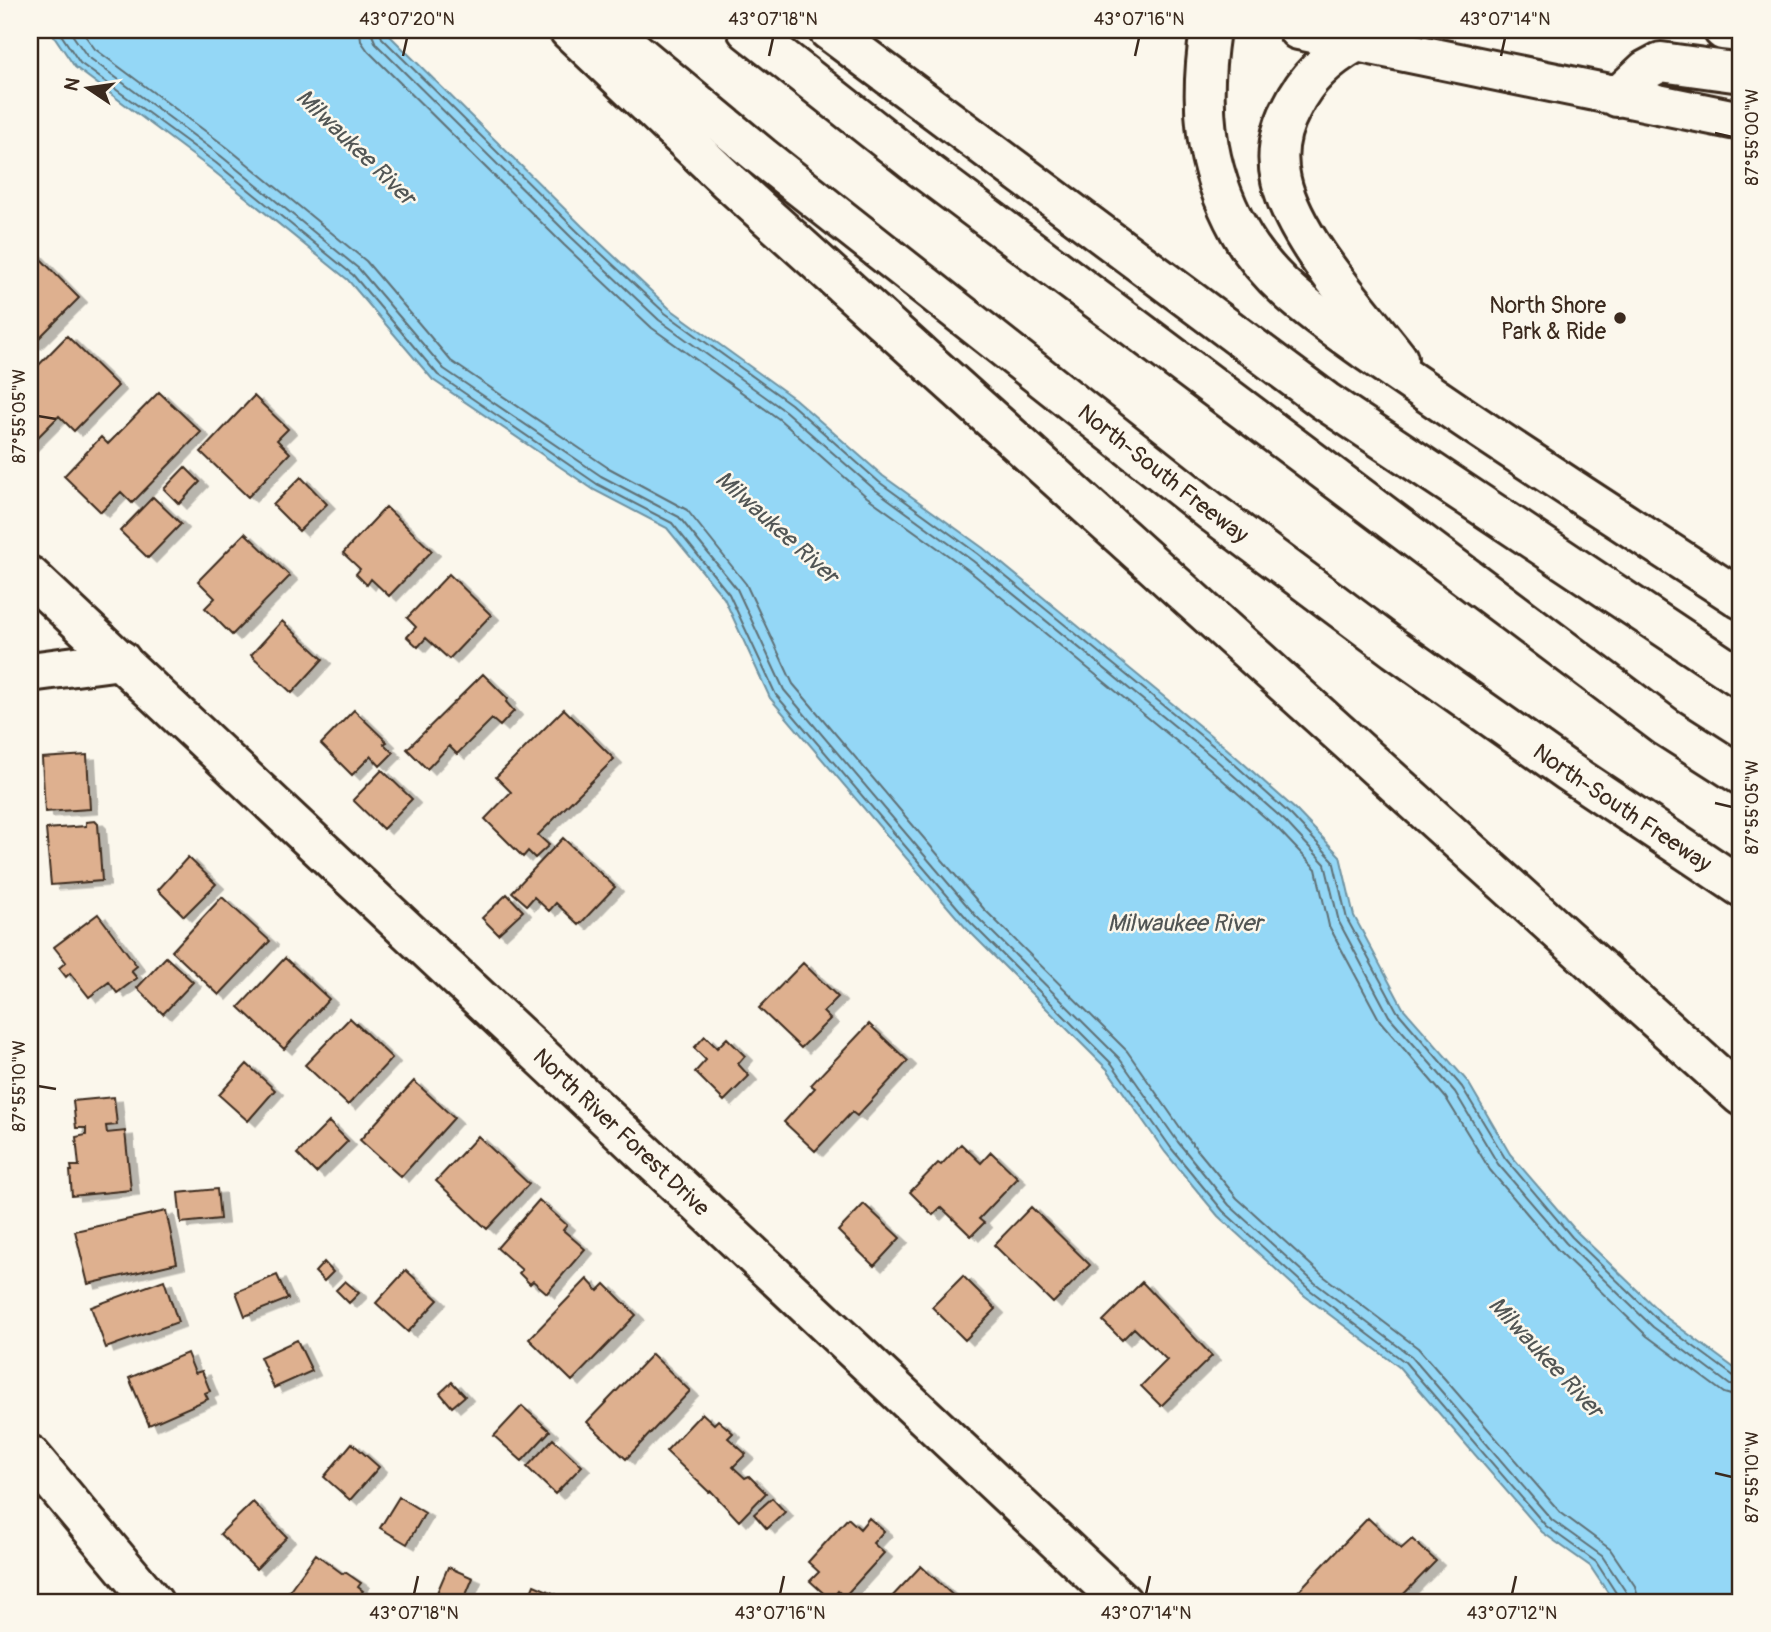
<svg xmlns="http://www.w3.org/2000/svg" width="1771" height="1632" font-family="Pangolin,sans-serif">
<defs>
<filter id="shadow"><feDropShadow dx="8" dy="4.5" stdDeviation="0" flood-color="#0004"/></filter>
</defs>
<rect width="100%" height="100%" fill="#fbf7ec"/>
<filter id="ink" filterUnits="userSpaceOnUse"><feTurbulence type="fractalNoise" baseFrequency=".0143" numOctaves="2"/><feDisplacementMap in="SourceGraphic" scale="14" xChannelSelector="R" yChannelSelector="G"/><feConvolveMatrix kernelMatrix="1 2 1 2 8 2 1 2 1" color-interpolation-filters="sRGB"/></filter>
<g filter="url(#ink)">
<path fill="#94d7f6" stroke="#7092a0" stroke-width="2" d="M50 30H384L582 226 669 308 795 399 883 476 983 548 1225 747 1296 810 1340 856 1354 916 1403 1008 1468 1082 1510 1154 1577 1232 1664 1316 1741 1373V1602H1614L1590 1566 1542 1532 1399 1367 1305 1296 1218 1216 1165 1152 1107 1069 965 927 770 698 724 598 667 528 594 490 433 380 348 280 211 169 75 67Z"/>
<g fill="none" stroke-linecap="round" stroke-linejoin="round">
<path stroke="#5f6f74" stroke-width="2" d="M58 30 80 63 216 163 353 275 438 375 597 484 672 523 729 594 776 695 970 922 1112 1064 1171 1148 1223 1211 1310 1290 1405 1362 1546 1526 1596 1562 1618 1596 1619 1602
M69 30 87 56 221 156 359 269 444 369 601 476 679 517 737 589 784 690 976 916 1119 1058 1178 1142 1229 1205 1315 1283 1411 1356 1552 1520 1602 1556 1626 1592 1628 1602
M81 30 95 49 228 148 366 261 451 361 607 467 687 510 746 584 793 684 984 909 1127 1051 1186 1136 1237 1198 1322 1275 1418 1348 1560 1512 1610 1549 1635 1586 1639 1602
M360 30 361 41 368 51 564 245 652 328 779 419 867 497 967 569 1208 767 1278 829 1316 869 1329 926 1380 1021 1446 1098 1490 1170 1558 1250 1647 1336 1724 1393 1741 1398
M370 30 376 44 571 237 659 320 785 411 873 488 973 561 1215 759 1285 821 1325 864 1339 922 1389 1016 1455 1092 1498 1164 1566 1243 1653 1327 1730 1385 1741 1387
M379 30 382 38 577 231 665 313 791 404 879 482 978 554 1221 752 1291 815 1333 860 1347 919 1397 1011 1462 1087 1505 1158 1572 1237 1659 1321 1735 1377 1741 1379"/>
</g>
<path fill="#deb08f" stroke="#3b2a1e" stroke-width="2" filter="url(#shadow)" d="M31 249 79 298 33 344 30 341Z
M67 336 118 386 74 431 59 416 30 445V374Z
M159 392 201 432 132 503 121 492 101 512 64 476 101 437 108 444Z
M254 396 288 429 277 440 290 453 248 497 201 452Z
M185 467 200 482 179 504 164 489Z
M301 477 327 504 299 531 273 505Z
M153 497 181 524 148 558 120 531Z
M386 507 432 551 389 596 371 579 367 585 356 574 360 569 343 553Z
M245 533 290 576 232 635 205 608 215 598 198 581Z
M449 574 491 615 449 659 426 638 418 647 407 637 416 627 407 618Z
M282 621 323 659 292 693 251 655Z
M483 674 508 699 506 702 514 711 500 726 492 719 457 754 449 746 427 769 407 749Z
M564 709 614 759 538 835 549 845 535 858 528 851 523 857 485 819 511 792 496 777Z
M354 710 387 742 384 744 393 753 380 766 371 756 352 775 321 744Z
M87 755 90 809 45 812 42 758Z
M382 770 412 799 383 829 353 800Z
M95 821 98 824 102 881 51 885 46 829 86 826V822Z
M563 838 615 887 579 925 556 903 549 911 534 897 527 905 512 892Z
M188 857 216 884 184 916 158 890Z
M507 894 523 911 498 934 482 918Z
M222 897 270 941 219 995 172 951Z
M98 914 137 966 131 971 137 978 117 993 109 982 89 997 70 973 66 977 59 968 66 962 54 947Z
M166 957 193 982 163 1014 137 988Z
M285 958 329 999 284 1049 239 1007Z
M803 963 838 997 823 1012 830 1019 801 1048 759 1008Z
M350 1018 392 1058 348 1105 305 1065Z
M869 1024 908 1061 857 1116 852 1112 815 1151 784 1122 815 1088 811 1085Z
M705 1036 717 1048 727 1038 745 1056 738 1064 749 1076 724 1101 695 1072 706 1060 694 1048Z
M247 1064 275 1090 248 1121 219 1095Z
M414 1081 454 1118 401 1177 360 1140Z
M114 1097 117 1125 106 1126 107 1133 125 1131 131 1190 72 1196 70 1171H72L71 1166H79L76 1137 86 1135V1128H76L73 1101Z
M329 1122 348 1141 316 1173 297 1154Z
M478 1136 529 1184 487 1229 436 1181Z
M961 1144 981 1163 991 1152 1018 1178 979 1219 984 1223 971 1236 941 1207 933 1215 910 1192 938 1163 941 1165Z
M217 1189 220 1219 181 1223 178 1193Z
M539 1200 567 1225 563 1230 585 1249 547 1293 533 1281 530 1284 519 1273 522 1270 497 1248Z
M864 1204 900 1238 874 1266 838 1231Z
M1031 1207 1090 1265 1053 1303 994 1245Z
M166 1211 177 1263 88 1284 75 1231Z
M324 1262 333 1272 324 1281 315 1272Z
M406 1270 438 1300 408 1332 376 1303Z
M277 1275 288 1299 245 1316 236 1292Z
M963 1276 996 1309 965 1340 932 1307Z
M587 1279 598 1291 605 1284 636 1315 572 1381 529 1339Z
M164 1280 178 1322 106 1348 91 1307Z
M345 1281 359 1293 349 1303 336 1290Z
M1142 1282 1212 1356 1161 1406 1141 1386 1167 1360 1134 1328 1122 1340 1103 1321Z
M297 1340 312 1371 274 1388 260 1357Z
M187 1353 195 1373 202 1371 210 1391 205 1393 208 1399 149 1425 129 1378Z
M652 1354 690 1391 626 1459 587 1422Z
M452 1382 465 1396 452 1407 440 1393Z
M522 1406 550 1431 522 1461 494 1436Z
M702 1413 714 1424 718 1420 733 1433 728 1438 746 1454 733 1467 745 1478 749 1476 766 1493 739 1521 711 1491 709 1492 666 1451Z
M553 1439 582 1466 555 1494 527 1467Z
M352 1443 379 1467 350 1500 324 1477Z
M399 1497 425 1513 407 1544 380 1528Z
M772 1498 785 1512 767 1529 754 1514Z
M253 1502 287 1537 256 1569 220 1534Z
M848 1518 860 1529 869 1518 884 1531 873 1543 884 1553 844 1597 838 1591 831 1600 810 1581 819 1572 808 1562Z
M1368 1518 1401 1549 1412 1539 1436 1561 1396 1602H1288Z
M316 1554 343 1574 345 1572 361 1583 358 1587 363 1591 354 1602H304L289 1591Z
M921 1566 960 1602H887Z
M448 1567 473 1578 463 1602H433Z
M534 1585 560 1596 558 1602H527Z"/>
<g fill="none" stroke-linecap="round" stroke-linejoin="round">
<g stroke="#3b2a1e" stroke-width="44">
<g id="minor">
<path id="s1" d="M30 576 1122 1602"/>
<path d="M30 672 121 660"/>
<path d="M30 1455 153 1602"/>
</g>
</g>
<g stroke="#3b2a1e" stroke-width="44">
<path id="major" d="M1298 30 1741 121
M1723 30 1741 32
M1617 97 1646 70 1661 62 1741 73"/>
</g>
<g stroke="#3b2a1e" stroke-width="44">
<g id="highway">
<path d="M569 30 729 182 1741 1096"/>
<path id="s2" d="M609 30 761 156 1213 513 1395 649 1569 772 1741 887"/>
<path d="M747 30 923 169 1666 727 1741 775"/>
<path d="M828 30 1325 401 1741 678"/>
<path d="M1210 30C1199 102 1203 165 1239 230 1268 283 1318 316 1365 350 1399 373 1432 396 1466 419 1557 480 1649 539 1741 599"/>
<path d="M1355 43C1327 59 1306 78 1292 107 1280 129 1275 155 1281 180 1293 238 1361 311 1398 359"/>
</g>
</g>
<use href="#minor" stroke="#fbf7ec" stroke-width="38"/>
<use href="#major" stroke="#fbf7ec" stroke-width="38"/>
<use href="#highway" stroke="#fbf7ec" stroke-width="38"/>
</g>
</g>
<path fill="none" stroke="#3b2a1e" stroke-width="2.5" d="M403 56 407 38M769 56 773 38M1135 56 1139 38M1501 56 1505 38M1715 133 1732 137M38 416 56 419M1715 803 1732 807M38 1086 56 1089M1715 1473 1732 1477M414 1594 418 1576M780 1594 784 1576M1146 1594 1150 1576M1512 1594 1516 1576"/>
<circle fill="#3b2a1e" stroke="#fbf7ec" stroke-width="2.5" cx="1620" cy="318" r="7"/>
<g text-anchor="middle" stroke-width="5" stroke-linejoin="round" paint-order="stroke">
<g font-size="23" fill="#3b2a1e" stroke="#fbf7ec" text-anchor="end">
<text x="1606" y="313">North Shore<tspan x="1606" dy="26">Park &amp; Ride</tspan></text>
</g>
<g font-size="23" fill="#3b2a1e" stroke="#fbf7ec">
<text dy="8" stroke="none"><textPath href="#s2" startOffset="710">North-South Freeway</textPath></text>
<text dy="8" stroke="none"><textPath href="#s2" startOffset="1278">North-South Freeway</textPath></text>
<text dy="8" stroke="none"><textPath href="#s1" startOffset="812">North River Forest Drive</textPath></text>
</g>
<g font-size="24" font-style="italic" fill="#515554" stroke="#fbf7ec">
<text transform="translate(356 147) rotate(44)" y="8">Milwaukee River</text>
<text transform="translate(777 527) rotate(42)" y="8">Milwaukee River</text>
<text x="1185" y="931">Milwaukee River</text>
<text transform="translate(1546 1357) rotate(47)" y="8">Milwaukee River</text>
</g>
</g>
<rect width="1771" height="1632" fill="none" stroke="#fbf7ec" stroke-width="77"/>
<g transform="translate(88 88) rotate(283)" stroke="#fbf7ec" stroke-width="5" paint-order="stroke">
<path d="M0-5L12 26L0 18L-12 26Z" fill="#3b2a1e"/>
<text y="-10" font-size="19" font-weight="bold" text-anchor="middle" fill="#3b2a1e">N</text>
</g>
<rect x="38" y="38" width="1694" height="1556" fill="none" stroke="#3b2a1e" stroke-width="2.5"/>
<g font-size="18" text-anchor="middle" fill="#3b2a1e">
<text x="407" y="25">43°07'20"N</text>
<text x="773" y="25">43°07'18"N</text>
<text x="1139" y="25">43°07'16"N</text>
<text x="1505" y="25">43°07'14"N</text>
<text transform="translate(1752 137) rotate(-90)" y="6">87°55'00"W</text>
<text transform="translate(19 416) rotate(-90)" y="6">87°55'05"W</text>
<text transform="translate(1752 807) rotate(-90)" y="6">87°55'05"W</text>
<text transform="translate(19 1086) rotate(-90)" y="6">87°55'10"W</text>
<text transform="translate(1752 1477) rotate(-90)" y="6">87°55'10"W</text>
<text x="414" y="1619">43°07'18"N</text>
<text x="780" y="1619">43°07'16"N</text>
<text x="1146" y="1619">43°07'14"N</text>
<text x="1512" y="1619">43°07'12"N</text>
</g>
</svg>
